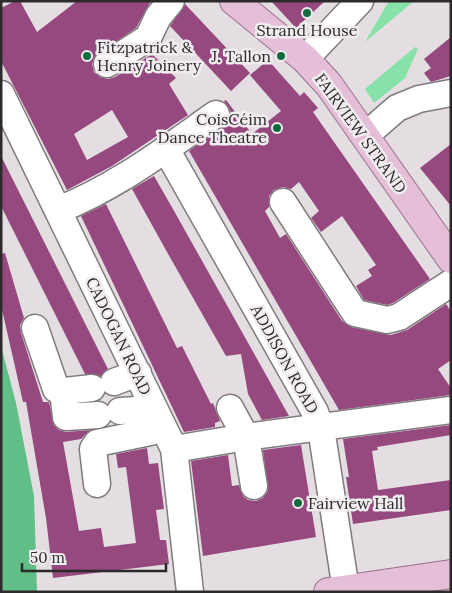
<svg xmlns="http://www.w3.org/2000/svg" width="452" height="593" font-family="Lora,serif">
<rect width="100%" height="100%" fill="#e4dee2"/>
<path fill="#87e2aa" d="M389 1H414L365 42Z
M415 47 418 49 405 78 374 103 365 89Z"/>
<path fill="#60be86" d="M1 346 16 403 34 496 37 592H1Z"/>
<path fill="#95497f" fill-rule="evenodd" d="M15 1H20L37 32 77 1H151L136 28 94 57 92 64 94 72 100 77 108 79 115 77 152 54 176 78 169 84 188 115 112 166 67 190 1 61V8ZM112 110 128 137 87 160 74 134Z
M271 1H325L296 28Z
M185 4 250 73 231 91 170 26Z
M451 37V76L431 82 424 73 431 68 424 59Z
M268 60 300 96 304 92 318 108 313 112 430 279 393 303 387 305 364 300 356 286 372 276 368 270 376 265 342 216 321 232 311 218 319 211 299 182 291 189 283 187 274 190 269 196V207L265 211 280 238 286 234 342 321 351 327 391 335 407 330 446 304 451 311V360L438 369 451 388V395L339 410 189 151 229 121 231 112 224 101 226 100 252 134 281 111 250 75Z
M451 144V206L420 168Z
M1 156 108 369 101 376 85 374 1 206Z
M154 176 173 209 289 416 262 420 248 394 241 354 226 356 167 252 132 189Z
M106 204 177 348 182 346 211 404 213 403 220 421 215 423V427L184 432 81 216Z
M5 253 24 318 20 325 21 333 43 402H49L54 425 59 430 66 432 90 430 81 439 63 442 79 531 101 528 104 547 136 543 126 467 118 468 116 454 147 448 149 464 158 463 164 509 156 510 160 540H166L169 564 53 578 46 518 26 402H23L1 305V254Z
M451 425V435L377 447 378 450 372 451 378 490 451 480V510L353 524 346 477H349L343 439Z
M301 445 316 537 203 556 191 461 228 455 232 486 239 485 243 496 248 500 256 501 263 498 268 491 263 450Z"/>
<g fill="none" stroke-linecap="round" stroke-linejoin="round">
<g stroke="#807b7e" stroke-width="29">
<path id="minor" d="M305 59 360 1
M107 64 148 38 158 17 171 1
M1 94 174 449 190 592
M366 135 397 108 419 99 451 93
M166 149 315 412 321 428 346 590
M283 202 355 313 387 320 399 317 451 283
M58 210C115 188 166 149 216 114
M35 328 56 389 65 391 92 388
M114 382 138 373
M64 399 66 417 98 415
M230 408 246 437 254 486
M120 411 136 410 151 403
M174 449 246 437 451 410
M97 484 93 449 97 443 150 432 162 426"/>
</g>
<g stroke="#9a708b" stroke-width="30">
<path id="major" d="M234 1 305 59 329 85 451 259
M328 592 451 574"/>
</g>
<use href="#minor" stroke="#fff" stroke-width="26"/>
<use href="#major" stroke="#e5bfd8" stroke-width="28"/>
</g>
<g fill="#106c3f" stroke="#f1ecef" stroke-width="2">
<circle cx="307" cy="13" r="5"/>
<circle cx="87" cy="56" r="5"/>
<circle cx="281" cy="56" r="5"/>
<circle cx="277" cy="128" r="5"/>
<circle cx="298" cy="503" r="5"/>
</g>
<g text-anchor="middle" stroke-width="5" stroke-linejoin="round" paint-order="stroke">
<g font-size="16" fill="#2d2a2c" stroke="#f1ecef" text-anchor="start">
<text x="307" y="36" text-anchor="middle">Strand House</text>
<text x="97" y="53">Fitzpatrick &amp;<tspan x="97" dy="18">Henry Joinery</tspan></text>
<text x="271" y="62" text-anchor="end">J. Tallon</text>
<text x="267" y="125" text-anchor="end">CoisCéim<tspan x="267" dy="18">Dance Theatre</tspan></text>
<text x="308" y="509">Fairview Hall</text>
</g>
<g font-size="16" fill="#2d2a2c" stroke="#f1ecef">
<text transform="translate(361 133) rotate(54)" y="6">FAIRVIEW STRAND</text>
<text transform="translate(119 336) rotate(64)" y="6">CADOGAN ROAD</text>
<text transform="translate(285 359) rotate(61)" y="6">ADDISON ROAD</text>
</g>
</g>
<rect width="452" height="593" fill="none" stroke="#2d2a2c" stroke-width="5"/>
<path d="M22 563v8h144v-8" fill="none" stroke="#2d2a2c" stroke-width="2.5"/>
<text x="30" y="563" font-size="15" fill="#2d2a2c" stroke="#f1ecef" stroke-width="4" paint-order="stroke">50 m</text>
</svg>
